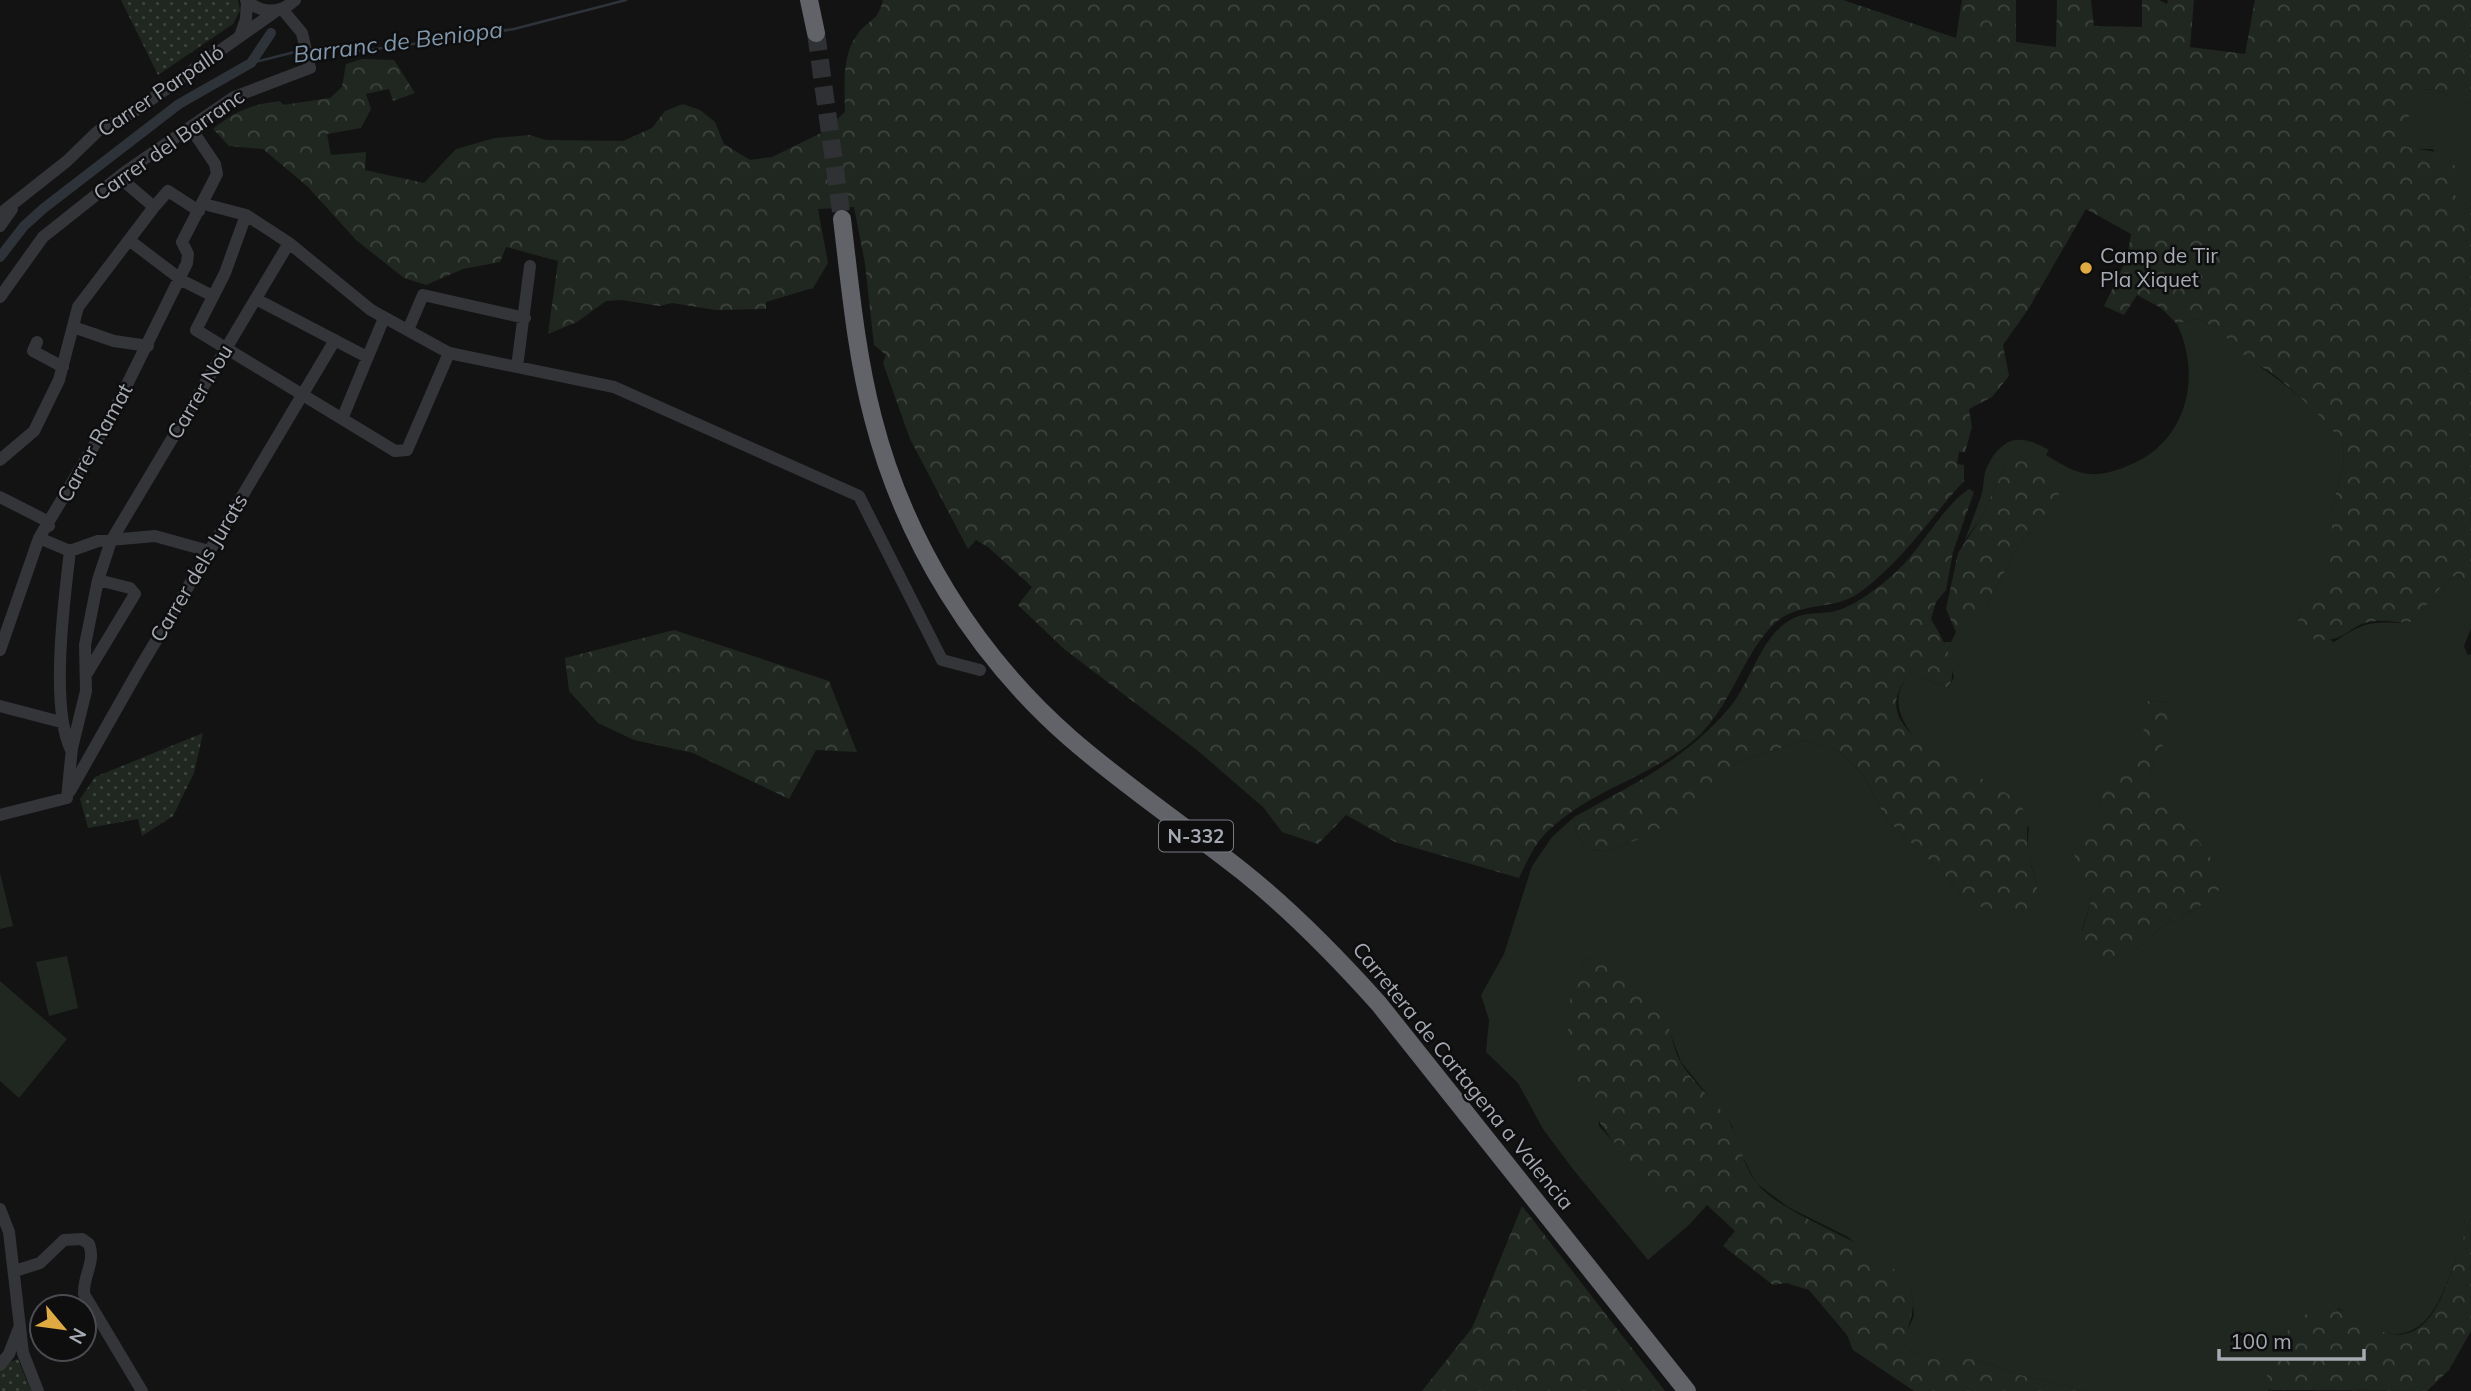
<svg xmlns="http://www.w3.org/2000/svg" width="2471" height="1391" font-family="Mulish,sans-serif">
<defs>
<pattern id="forest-crowns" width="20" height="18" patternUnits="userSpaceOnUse" patternTransform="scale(1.75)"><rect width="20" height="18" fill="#202720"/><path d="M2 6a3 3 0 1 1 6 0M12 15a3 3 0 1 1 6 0" fill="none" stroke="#3d443e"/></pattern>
<pattern id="park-dots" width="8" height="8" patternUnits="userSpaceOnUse" patternTransform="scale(1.75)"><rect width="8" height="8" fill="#202720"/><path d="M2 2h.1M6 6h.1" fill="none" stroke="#3d443e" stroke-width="1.8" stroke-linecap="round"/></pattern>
</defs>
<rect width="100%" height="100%" fill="#131314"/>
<path fill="#202720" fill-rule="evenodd" d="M2423 89 2436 90 2471 103V209L2449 190 2433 149H2409L2395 143 2397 133Z
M2197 318C2208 324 2221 329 2229 337 2236 343 2240 352 2247 357 2272 375 2331 416 2342 444 2350 466 2331 495 2332 518 2333 556 2332 583 2300 609L2298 621 2334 642C2366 620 2372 622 2409 623 2431 606 2433 588 2458 574L2471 586V628L2464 646 2467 654 2471 655V1221C2452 1256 2443 1337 2392 1334 2380 1334 2350 1314 2338 1308L2268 1391H2087L2020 1375 1976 1359H1937L1907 1350 1905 1336 1914 1316 1912 1293 1848 1237 1788 1207 1756 1183 1740 1151 1732 1125 1681 1062 1669 1030 1591 958 1584 959 1580 973 1599 1126 1689 1225 1648 1260 1572 1168 1543 1129 1518 1083 1486 1052 1489 1020 1481 995 1504 954 1532 866 1552 837 1574 817 1577 836 1586 850 1606 851 1637 840 1737 763 1805 740 1838 750 1863 774 1886 819 1942 872 1967 902 2041 903 2027 849 2029 827 1918 742C1902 723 1889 700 1907 678H1922L1949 688 1954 677 1944 642H1951L1956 632 1971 630 1986 608 2019 544 2051 513 2007 463 1981 518 1965 540C1970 525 1977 509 1982 493 1984 485 1983 475 1987 467 2003 435 2021 434 2049 450L2046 455C2060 463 2074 473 2090 474 2105 475 2118 470 2132 464 2187 440 2202 376 2177 324ZM2145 701 2172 703 2169 730 2149 774 2161 805 2193 833 2197 908 2164 925 2119 964 2082 930 2092 897 2102 806 2097 795 2122 767 2139 752 2145 733Z
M0 873 13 926 0 929Z
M67 956 78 1008 49 1016 36 962Z
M0 981 67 1039 19 1098 0 1081Z"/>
<path fill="url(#forest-crowns)" d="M883 0H1843L1956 38 1962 0H2016V42L2056 47 2057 0H2091L2094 26 2142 27V0H2159L2167 4 2168 0H2194L2190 47 2245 54 2255 0H2471V103L2436 90 2423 89 2395 142C2421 156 2432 141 2457 168L2449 190 2471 209V586L2458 574C2434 587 2430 607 2409 623 2399 623 2386 620 2376 621 2348 623 2348 643 2315 640L2298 621 2300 609C2332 583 2332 556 2332 518 2331 495 2350 466 2342 444 2335 428 2293 390 2278 378 2268 369 2253 364 2243 354 2224 335 2222 330 2197 318L2177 324 2161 308 2137 295 2124 315 2104 306 2127 258 2131 234 2086 209 2029 308 2003 345 2009 376 1992 397 1969 409 1972 427 1965 452H1959L1957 464 1964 465V481C1930 518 1901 563 1859 593 1834 611 1799 601 1775 623 1742 654 1731 709 1694 740 1647 780 1580 792 1539 841 1531 851 1525 866 1519 878L1395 842 1346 815 1318 844 1282 832 1264 808 1197 750 1064 649 1018 605 1032 587 988 547 976 540 968 549 910 439 883 363 886 355 874 345 865 264 854 207 818 209 828 263 813 288 766 302V309L716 310 672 303 659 306 622 300 606 301 577 322 548 334 558 261 506 247 500 262 463 269 426 285 404 278 356 240 308 187 263 149 229 146 213 129C234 111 253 104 280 101L283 105 330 98 342 87 346 64 362 59 394 60 415 93 393 101 389 89 366 94 371 109 361 128 327 134 331 155 366 152 365 170 424 183 456 149 495 138 530 135 546 140 623 141 652 128 665 111 683 104 700 110 715 122 724 144 750 160 772 157 823 132 845 112C845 87 841 57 857 35 868 19 878 22 883 0Z
M2017 461 2033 462 2056 477 2059 496 2051 513 2019 544 1986 608 1971 631 1956 632 1946 609 1958 553 1981 518 2007 463Z
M1969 489 1974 492 1953 552 1946 590 1936 602 1931 619C1943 639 1959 666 1949 688L1922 678H1907C1856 741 2001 773 2023 809 2031 824 2025 836 2028 851 2031 868 2037 885 2041 903L2032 915 2015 919 1967 902 1942 872 1886 819 1863 774 1838 750 1805 740 1737 763 1672 822 1637 840 1606 851 1586 850 1577 836 1574 817C1631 786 1688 758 1730 707 1751 682 1760 638 1790 620 1803 612 1817 614 1831 612 1854 608 1882 585 1899 569 1922 547 1943 506 1969 489Z
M674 630 829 681 857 752 816 750 789 799 693 753 634 740 598 723 569 691 565 658Z
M2145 701 2172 703C2176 727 2158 753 2149 774L2162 805 2193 833 2209 855 2216 870 2219 890 2197 908 2164 925 2119 964 2101 960 2078 946 2092 897 2080 877 2074 854 2102 806 2097 795 2098 785C2139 754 2145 754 2145 701Z
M1591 958C1616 970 1645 982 1660 1006 1670 1022 1671 1044 1680 1061 1692 1083 1716 1100 1730 1123 1740 1141 1742 1163 1755 1181 1781 1217 1866 1237 1901 1276 1927 1305 1902 1322 1907 1350L1937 1359H1976L2020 1375 2087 1391H1914L1853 1350 1847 1335 1809 1290 1786 1283 1773 1285 1723 1246 1735 1231 1707 1205 1689 1225C1629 1159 1555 1099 1570 1000 1572 987 1580 973 1584 959Z
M1522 1206 1665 1391H1422L1472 1328Z
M2471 1221V1331L2449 1370 2427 1391 2267 1390C2265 1368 2272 1350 2287 1332 2339 1269 2367 1350 2411 1332 2446 1318 2454 1251 2471 1221Z"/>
<path fill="url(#park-dots)" d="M121 0H238L240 10 233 24 158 75Z
M203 733 194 773 173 816 142 836 138 819 88 828 80 799 95 777Z
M18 1359 31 1391H0V1365Z"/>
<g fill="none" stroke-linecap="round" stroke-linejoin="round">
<path stroke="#2d3339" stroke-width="2.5" d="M310 49 333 45 360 51 450 39 514 29 626 0
M251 63 303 50"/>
<path stroke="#2d3339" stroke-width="10" d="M0 257 24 226 44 208 179 104 251 63 271 33"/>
<path stroke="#303134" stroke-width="18" stroke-dasharray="18 9" stroke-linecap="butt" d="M816 33 842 219"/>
<path stroke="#343539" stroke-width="12" d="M246 0C262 14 280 14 295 0
M240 36 246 19 247 0
M204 204 246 215 289 243 371 310 449 353 614 387 859 496 942 660 980 670
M154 207 168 191 199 211
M0 214 67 161 98 131 132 113 276 11
M246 215 225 273 196 330 395 451 407 450 449 353
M0 226 12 209
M129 240 183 281 213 296
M0 297 43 237 125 172 234 97 310 68 302 33 282 9
M256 299 367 357
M73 327 114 341 148 346
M408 330 423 295 525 318
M37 342 33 351 63 367
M517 367 530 266
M342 419 384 318
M0 460 34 431 59 380 78 307 154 207 119 177
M0 497 45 520 49 526
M39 538 70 551 98 541 155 536 209 551
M70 551C64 601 50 707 71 750
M0 650 39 538 111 417 187 263 188 254 182 242 217 174 215 164 190 127
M86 675 135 594 130 588 98 580
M0 706 61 722
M70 791 138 671 335 340
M67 798 72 748 86 691 85 645 98 580 111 541 289 243
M0 815 67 798
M0 1209 9 1232 23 1353 38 1391
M15 1271 40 1263 64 1240 82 1239 89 1244C96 1262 83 1275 84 1294L142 1391
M0 1365 9 1354 19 1328"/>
<path stroke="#616369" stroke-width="18" d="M809 0 816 33
M842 219C850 285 856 353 873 418 904 540 975 655 1070 738 1125 786 1185 826 1242 871 1292 911 1336 956 1379 1004L1687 1391"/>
</g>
<circle fill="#dfaa40" stroke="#0e0e0f" stroke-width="2.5" cx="2086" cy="268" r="7"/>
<g text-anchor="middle" stroke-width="5" stroke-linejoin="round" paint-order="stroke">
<rect fill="#0e0e0f" stroke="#787b82" stroke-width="2" x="1159" y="820.5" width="74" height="31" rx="5"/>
<g font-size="19" font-weight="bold" fill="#a6aab3">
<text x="1196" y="843">N-332</text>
</g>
<g font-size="21" fill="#a6aab3" stroke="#0e0e0f">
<text transform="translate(161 91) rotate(-34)" y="7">Carrer Parpalló</text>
<text transform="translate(169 145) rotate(-35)" y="7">Carrer del Barranc</text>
<text transform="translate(200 392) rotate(-59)" y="7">Carrer Nou</text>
<text transform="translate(95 443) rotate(-61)" y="7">Carrer Ramat</text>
<text transform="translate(199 568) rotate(-59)" y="7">Carrer dels Jurats</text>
<text transform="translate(1463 1076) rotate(51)" y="7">Carretera de Cartagena a Valencia</text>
</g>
<g font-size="21" fill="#a6aab3" stroke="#0e0e0f" text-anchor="start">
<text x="2100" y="263">Camp de Tir<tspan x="2100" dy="24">Pla Xiquet</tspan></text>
</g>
<g font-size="23" font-style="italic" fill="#8097ab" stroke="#0e0e0f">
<text transform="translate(398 42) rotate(-7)" y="8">Barranc de Beniopa</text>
</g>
</g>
<g transform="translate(63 1328) rotate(119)"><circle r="33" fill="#0e0e0f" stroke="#4b4c51" stroke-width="2"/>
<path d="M0-5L12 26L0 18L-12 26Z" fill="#dfaa40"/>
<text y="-10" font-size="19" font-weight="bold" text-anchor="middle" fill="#a6aab3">N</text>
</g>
<path d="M2219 1349v10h145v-10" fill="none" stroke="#a6aab3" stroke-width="3.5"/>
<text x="2230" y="1349" font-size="21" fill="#a6aab3" stroke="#0e0e0f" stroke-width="5" paint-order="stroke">100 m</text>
</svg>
